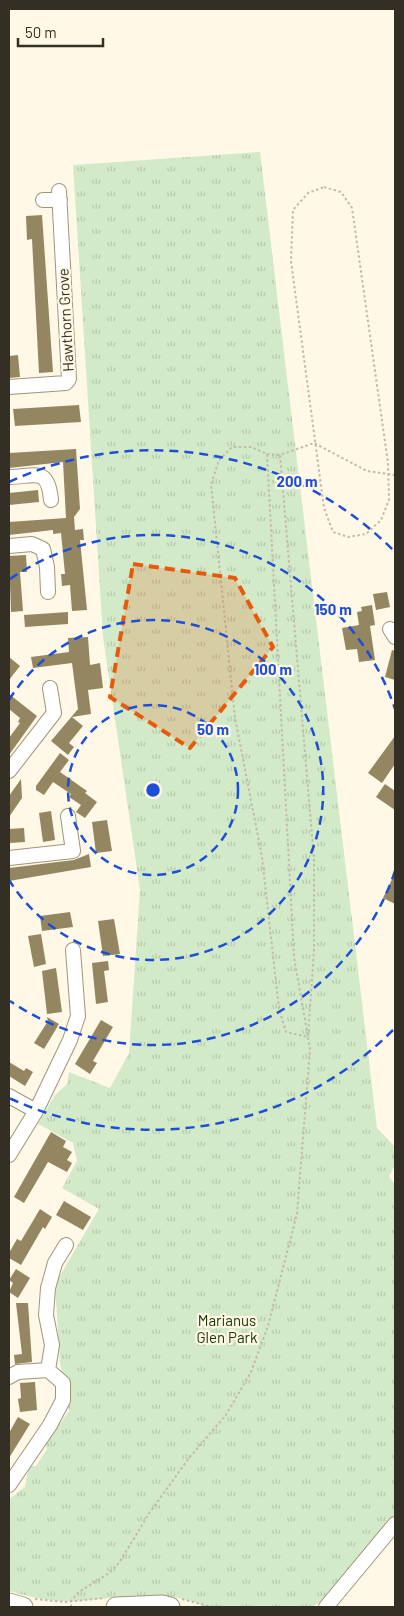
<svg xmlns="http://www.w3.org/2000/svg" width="404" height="1616" font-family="Barlow,sans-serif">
<defs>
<pattern id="park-tufts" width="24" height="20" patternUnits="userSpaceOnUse" patternTransform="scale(1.25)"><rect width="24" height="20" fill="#d3eac9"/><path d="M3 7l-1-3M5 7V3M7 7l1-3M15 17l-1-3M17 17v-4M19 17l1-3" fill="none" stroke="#b6c9ac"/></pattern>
</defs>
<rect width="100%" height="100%" fill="#fff8e6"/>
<path fill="url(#park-tufts)" d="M260 152 377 1128 395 1147V1165L389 1176 395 1186V1520L330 1596 312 1607H206C162 1586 111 1601 65 1601 46 1601 27 1596 9 1591V1499L25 1487 29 1466H36L47 1449 45 1444 69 1411 60 1363 55 1284 99 1209 62 1188 77 1161 73 1143 38 1124 55 1095 67 1084 69 1072 110 1088 129 1053 140 890 103 637 73 165Z"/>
<path fill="#948660" d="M42 215 53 372 39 373 32 239 27 240 26 216Z
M18 355 20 377 9 378V356Z
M79 405 81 422 15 426 13 409Z
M76 449 80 509 74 517 75 530 83 529 84 540H80L87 610 72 611 70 585 62 586 61 574H65L61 533 53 534V530L9 535V522L66 518 63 462 9 468V453Z
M38 490 39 502 9 505V493Z
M26 555 27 572H20L23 611 11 612 9 556Z
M387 592 390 607 376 610 373 594Z
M372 605 375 625 370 626 375 660 359 662 357 649 346 650 342 628 359 625 357 612 362 611 361 607Z
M68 612V624L25 627 24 615Z
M88 637 90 665 100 663 103 688 88 690 91 714 72 717 83 726 69 743 74 747 68 755 51 741 78 709 72 663 33 668 31 657 69 652 68 638Z
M392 650 395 651V680L385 677Z
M9 657 20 666 9 680Z
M9 694 37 716 9 755V738L20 723 18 722 20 718 9 709Z
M395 736V764L382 783 368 773Z
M60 753 69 760 60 772 87 791 85 793 97 802 85 818 76 812 81 805 69 797 71 794 53 782 44 795 36 790V786Z
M21 779 22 798 9 817V796Z
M385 784 395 791V810L376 797Z
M51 811 55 840 43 842 39 813Z
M107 820 112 851 96 853 92 822Z
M24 828 25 842 9 843V829Z
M89 854 91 867 9 881V868L74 860Z
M395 873V904L383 898Z
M70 912 73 927 42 931 40 916Z
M114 919 120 954 103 956 98 921Z
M41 934 46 964 34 967 28 936Z
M108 961 109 970 104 971 108 1002 96 1004 92 963Z
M56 968 62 1012 47 1014 42 971Z
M47 1017 59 1024 44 1049 34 1043 48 1021Z
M101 1020 113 1027 93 1061 97 1063 90 1074 75 1064Z
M9 1062 24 1071 26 1068 33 1072 25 1086 9 1076Z
M51 1132 66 1141 63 1147 72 1152 67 1160 72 1163 67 1172 48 1162 24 1203 14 1197Z
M64 1201 91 1217 83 1230 56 1215Z
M40 1209 52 1217 45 1229 43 1227 21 1265 9 1258V1253L17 1239 21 1241Z
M16 1269 30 1278 18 1298 9 1292 13 1283 9 1280Z
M16 1303H28L32 1362 15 1364 14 1355 22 1354Z
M35 1382 37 1410 20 1412 18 1399 21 1398 20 1383Z
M18 1417 30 1424 9 1458V1433Z"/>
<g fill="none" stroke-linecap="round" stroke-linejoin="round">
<g stroke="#9f9579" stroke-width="16">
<path id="street" d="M43 200H60
M9 387 66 383 69 379 59 191
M9 477C36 476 48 467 51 500
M9 546 32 544 43 549 47 567 48 592
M390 629 395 637
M9 771 54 713 50 688
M9 858 73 851 68 816
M9 1096 36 1111
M9 1155 36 1111 70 1040 78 1016 73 950
M48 1370 52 1345 46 1315 48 1288 55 1263 66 1245
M9 1377 18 1372 48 1370 63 1383V1400L50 1425 9 1485
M326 1607 395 1524"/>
</g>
<g stroke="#9f9579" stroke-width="21">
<path id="secondary" d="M9 1603 23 1607
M116 1607 162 1605 170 1607"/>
</g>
<path stroke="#c1bbab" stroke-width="2" stroke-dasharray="2.5 2.5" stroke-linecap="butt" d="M324 187 341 192 352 208 388 463 389 500 381 520 366 534 348 537 333 532 324 508 291 261 293 210 308 193Z
M267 454 280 455 314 443 367 471 395 475
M35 1599 65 1602 105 1598
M182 1599 211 1607
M71 1607V1601L79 1592 109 1573 119 1563 150 1512 189 1458 226 1415 251 1372 268 1326 297 1214 310 1049 308 1037 294 957 267 454 251 447H232L219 460 211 484 235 718 262 857 279 1009 286 1032 308 1037 314 950V860L280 455"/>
<use href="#street" stroke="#fff" stroke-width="14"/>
<use href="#secondary" stroke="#fff" stroke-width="19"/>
</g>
<path fill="#e8590c" fill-opacity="0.2" stroke="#e8590c" stroke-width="4" stroke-dasharray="10 6" stroke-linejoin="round" d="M133 564 235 578 273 647 190 748 110 697Z"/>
<g fill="none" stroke="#1d4ed8" stroke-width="2.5" stroke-dasharray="9 6">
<circle cx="153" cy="790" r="85"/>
<path d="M9 700A170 170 0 1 1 9 880"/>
<path d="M395 871A255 255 0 0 1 10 1001M10 579A255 255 0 0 1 395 709"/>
<path d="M393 1030A340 340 0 0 1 9 1098M9 482A340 340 0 0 1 393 550"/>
</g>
<g text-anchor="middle" stroke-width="4.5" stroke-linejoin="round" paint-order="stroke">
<g font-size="15" fill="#332f24" stroke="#fff8e6">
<text transform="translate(66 320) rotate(-93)" y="5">Hawthorn Grove</text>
</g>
<g font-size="15" fill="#153400" stroke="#fff8e6">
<text x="227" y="1326">Marianus<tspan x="227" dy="17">Glen Park</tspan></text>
</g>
</g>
<circle cx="153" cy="790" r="8" fill="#1d4ed8" stroke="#fff8e6" stroke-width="2.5"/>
<g font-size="15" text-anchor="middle" font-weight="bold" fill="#1d4ed8" stroke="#fff8e6" stroke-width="4.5" stroke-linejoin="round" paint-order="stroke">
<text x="297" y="487">200 m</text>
<text x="333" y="615">150 m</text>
<text x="273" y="675">100 m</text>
<text x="213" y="735">50 m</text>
</g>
<rect width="404" height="1616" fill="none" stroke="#332f24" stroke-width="20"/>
<path d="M18 38v8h85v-8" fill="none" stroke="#332f24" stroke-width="2.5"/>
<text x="25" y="38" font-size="15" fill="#332f24" stroke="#fff8e6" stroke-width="4" paint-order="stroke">50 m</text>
</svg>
